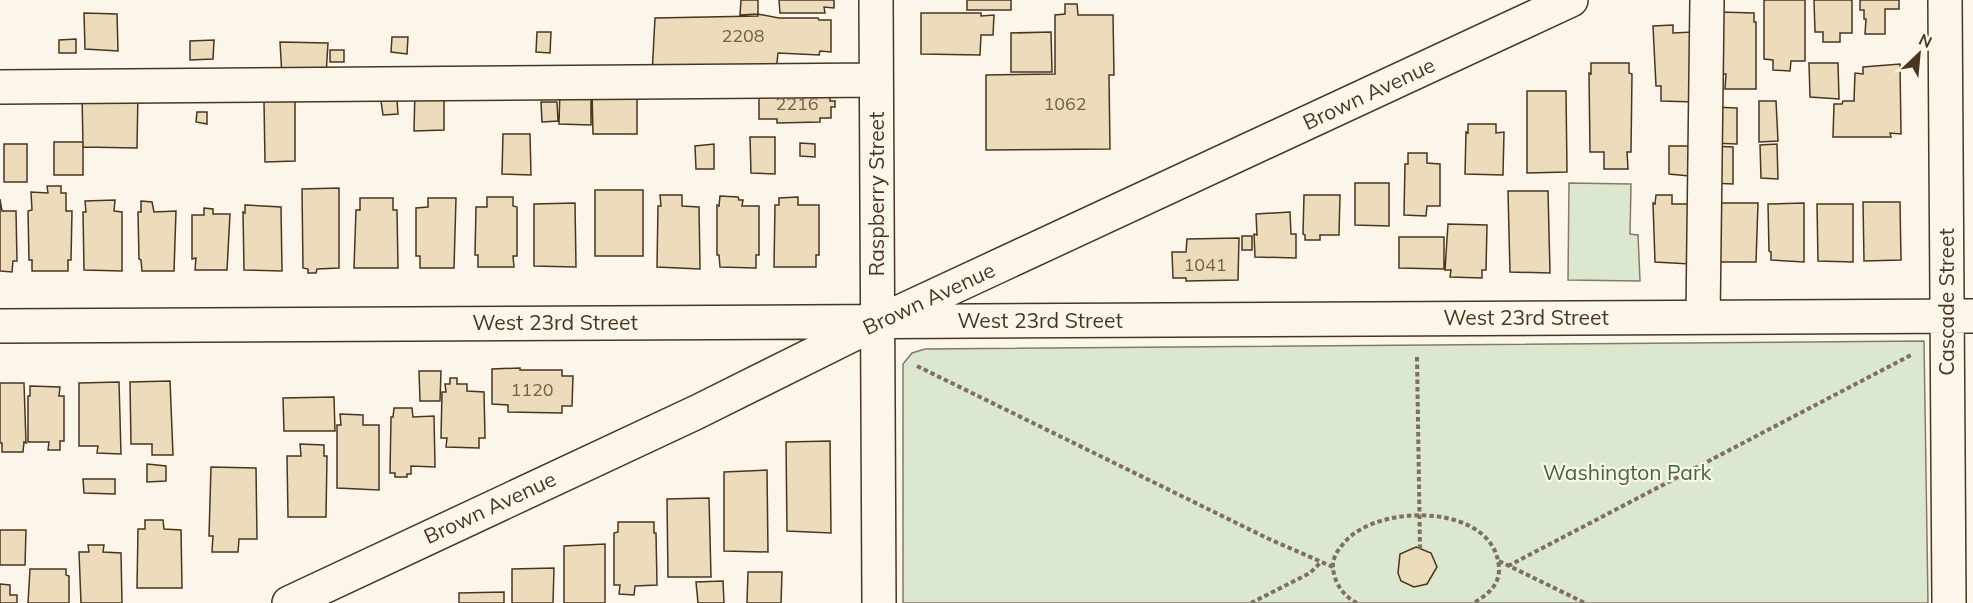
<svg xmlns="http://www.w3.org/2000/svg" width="1973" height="603" font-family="Mulish,sans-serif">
<rect width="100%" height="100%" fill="#fbf6e9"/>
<path fill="#dce7d0" stroke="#887966" stroke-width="1.5" d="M1569 183 1631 184 1630 234 1638 235 1640 281 1568 280Z
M1924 341 1928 603H903V364L912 353 925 349Z"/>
<path fill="#ecdcbc" stroke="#4a3520" stroke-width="1.5" d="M741 0H758V14L740 15Z
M779 0H834V8L824 7 825 13H780Z
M967 0H1011V10H967Z
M1764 0H1805V61H1791L1790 71 1773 70V60L1764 59Z
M1814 0H1852V33H1840V42H1823V32H1815Z
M1860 0H1899V9H1885V34H1865L1866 19H1864V10H1860Z
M1065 4H1077L1078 15H1113L1114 75H1109L1110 149 986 150V75L1055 74V15L1065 14Z
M1719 12 1754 13V22H1756V89H1725L1726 74H1716Z
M84 13 117 14 118 51 85 49Z
M921 13H981V16L994 15 993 35H981L980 55 921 54Z
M758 14 779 18H818L819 20H831V52L820 51 819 55 778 53 776 72 652 75 655 18 758 16Z
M1673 25V33L1693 32 1695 102 1661 101V86H1656L1653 26Z
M537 32H551L550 53 536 52Z
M1051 32 1052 72H1011V33Z
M392 37H408L407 54 391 52Z
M76 39V53H59V40Z
M214 40 213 59 190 60V41Z
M280 42 328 43 326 75 282 76Z
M330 50H344V62H330Z
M1591 63H1629V73L1632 74 1631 152H1627L1628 169H1604V152H1590L1589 73 1591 74Z
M1809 63H1838L1839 99 1810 97Z
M1900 64 1901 134 1890 133 1891 137H1833L1834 104H1842L1843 101H1854L1855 73 1863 74V67Z
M415 90 444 92V130L414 131Z
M591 90V125L559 124 560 91Z
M592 90H637V134H593Z
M759 90 830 93V101H835V107H831V118H820V122L777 123V119H759Z
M138 91 137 148 83 147 82 92Z
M1527 91H1566L1567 172 1527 173Z
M295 100V161L265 162 264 101Z
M397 100 398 114 383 115 381 101Z
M1759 101H1776L1778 141 1759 142Z
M541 102H557L558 121 542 122Z
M1712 107 1737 108V144L1711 143Z
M197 112H207V124L196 122Z
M1468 124H1496V133L1504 132 1503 175 1465 174 1466 132 1468 133Z
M503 134H530L531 175 502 174Z
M750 137H775V174L751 173Z
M54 142H83V175H54Z
M800 143 815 144V157L800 156Z
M4 144H27V182H4Z
M714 144V169H696L695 146Z
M1777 144 1778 179 1761 178 1760 145Z
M1669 146H1690L1689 176 1669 174Z
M1711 146 1733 147V184L1711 183Z
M1408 153H1427V163L1440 164V206H1427L1426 216 1404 215 1405 164H1408Z
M1355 183H1389V226L1355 225Z
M47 186H61V193H66V211H72L71 260H68V271H32V260H29L28 211 32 210 31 192 48 193Z
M339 188V268L317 269 316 273H308V269L303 268 302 189Z
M595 190H643V256H595Z
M1508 191H1548L1550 273 1510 272Z
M660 195H682V206L699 207 700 269 657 267 658 206H661Z
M1304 195H1340L1339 235H1320V240H1305V235L1303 234Z
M1656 195H1672V204H1690V264L1655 262 1653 203 1655 204Z
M720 196 738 197 739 200H743L742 206H759V255H756V268L720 267 719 255H717V205L719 206Z
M487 197H513V206L517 207V256H513L514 267H478V255H475L476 207H487Z
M798 197V205H819V255H816V267H774L775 205H779V198Z
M360 198H393V210H397L398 268H354L356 210H360Z
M428 198H456L454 268H420V256H416V208L428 207Z
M0 199 2 211H16L17 261H13L12 272 0 271Z
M115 200 114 211 122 212V271L84 270 83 212H86L85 201Z
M141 201 152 202 154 212 176 211 174 271H142L141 260 139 259 138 212H141Z
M1863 202H1900L1901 260 1864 261Z
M575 203 576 267 534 266V204Z
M1718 203H1758L1756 262H1720V254L1718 253Z
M1804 203V262L1771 260V252L1769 251 1768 204Z
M1817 204H1853V262L1818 261Z
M245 205 281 207 282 271 244 270 243 212 245 213Z
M204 208 213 209V214H230L227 270H195L196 258 192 259V215H204Z
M1290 212 1291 234H1296V258L1255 257 1254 234 1257 235 1256 214Z
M1448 224 1487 225 1486 270H1482V278L1450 277 1451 270H1445Z
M1242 236H1252V250H1242Z
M1399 237H1444V269L1399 268Z
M1239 238 1238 280 1186 281V278H1173L1172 252H1186L1187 239Z
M520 368V370H562V376H573L572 406H562V413L508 412V405L492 404V369Z
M419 371H441L440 401H420Z
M450 378H457V384H467V391L484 392 485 438H479V448L446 447 447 438H441L442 392H446L445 384H450Z
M170 381 173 455H152V444H131L130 382Z
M119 382 121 454 97 453 98 446H79V383Z
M0 383H24L26 443 24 442 23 452H2V443H0Z
M30 386 60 387 59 396H64V441H60V450H48L49 442H28V396H30Z
M334 397 335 431H284L283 398Z
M394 408H412L413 417 434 416 435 467 411 466V474H407V477H395V473H390L391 417H393Z
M340 414 363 415V425H379V490L337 488V425H341Z
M830 441 831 533 787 531 786 442Z
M300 444 324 445V456H327L326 517H288L287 456H301Z
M147 464 166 466V481L147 482Z
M211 467 256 468 257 539H239L238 552H212L213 536H209Z
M767 470 768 552 724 551V472Z
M83 479H115V494L84 493Z
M709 498 711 577H668L667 499Z
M145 520H163L164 529 181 530 182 588H137L138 529H145Z
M618 522H654V533H656L657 585 635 586 634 595 619 594 620 585H614V533L618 532Z
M0 530H26L25 565H0Z
M605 544V603H564V546Z
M88 545H104L103 552 121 553 122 603H81L79 552H89Z
M1416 547 1431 553 1437 567 1427 584 1414 587 1401 581 1398 573 1400 554Z
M554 568 553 603H512V569Z
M30 569H66V575L69 576V603H28Z
M748 572H782L781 603H747Z
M723 581 724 603H698L696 582Z
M0 584 10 585V595H17V603H0Z
M504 592V603H459V593Z"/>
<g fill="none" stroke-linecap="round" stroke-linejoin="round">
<g stroke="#4a3520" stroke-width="36">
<path id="minor" d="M876 0 879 603
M1945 0 1949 603
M0 87 876 80
M1703 317 1707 0
M0 326 1973 316
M289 603 697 412 878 322 1571 0"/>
</g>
<path stroke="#7f6f5c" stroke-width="4" stroke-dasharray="4.5 3" stroke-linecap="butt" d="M1417 357 1420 549
M917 366 1269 539 1333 567
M1499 561 1585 603
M1508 566 1913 354
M1251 603 1310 573 1321 562
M1357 603C1342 596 1332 579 1333 563 1334 556 1339 548 1344 543 1377 502 1498 503 1499 570 1499 586 1486 596 1473 603"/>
<use href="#minor" stroke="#fbf6e9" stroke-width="33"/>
</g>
<g text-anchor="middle" stroke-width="4.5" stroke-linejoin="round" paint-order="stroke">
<g font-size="18" fill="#725f47">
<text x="743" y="42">2208</text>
<text x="797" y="110">2216</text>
<text x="1065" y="110">1062</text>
<text x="1205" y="271">1041</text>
<text x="532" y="396">1120</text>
</g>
<g font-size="21" fill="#4a3520" stroke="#fbf6e9">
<text transform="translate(1369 94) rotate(-25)" y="7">Brown Avenue</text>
<text transform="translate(877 194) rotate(-90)" y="7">Raspberry Street</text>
<text transform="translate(929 299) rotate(-25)" y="7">Brown Avenue</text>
<text transform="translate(1947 302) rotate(-90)" y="7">Cascade Street</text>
<text x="1526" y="325">West 23rd Street</text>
<text x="1040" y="328">West 23rd Street</text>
<text x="555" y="330">West 23rd Street</text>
<text transform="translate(490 508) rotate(-25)" y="7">Brown Avenue</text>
</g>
<g font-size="21" fill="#436837" stroke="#fbf6e9">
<text x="1627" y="480">Washington Park</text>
</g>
</g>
<g transform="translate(1919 54) rotate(26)" stroke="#fbf6e9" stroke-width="4.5" paint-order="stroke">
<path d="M0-4.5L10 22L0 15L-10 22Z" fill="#4a3520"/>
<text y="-9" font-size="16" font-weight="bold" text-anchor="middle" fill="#4a3520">N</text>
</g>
</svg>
